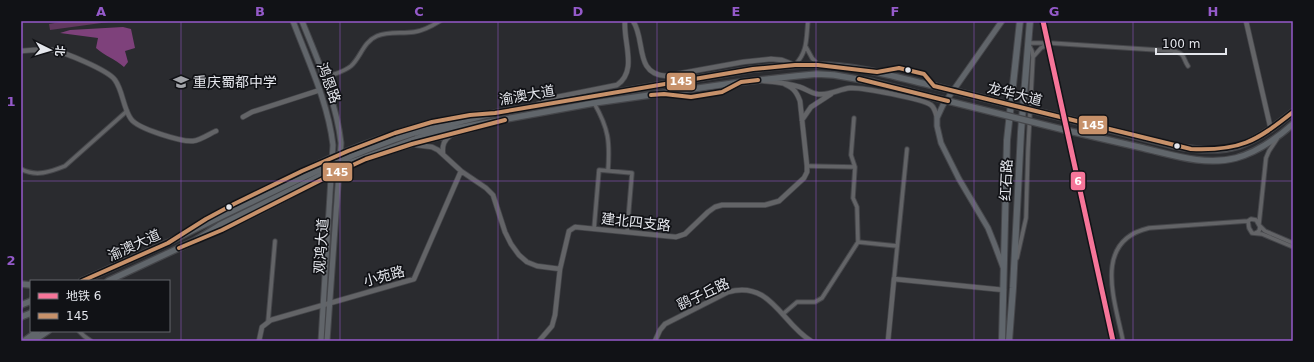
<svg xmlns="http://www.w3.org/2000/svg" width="1314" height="362" font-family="'DejaVu Sans','Noto Sans SC',sans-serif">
<rect width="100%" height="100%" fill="#2a2b2f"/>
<path fill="#60385e" d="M60 21H116L50 30 49 24 60 22Z"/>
<path fill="#7e417b" d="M123 27 131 29 135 48 125 51 128 62 124 67C115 59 105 56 96 48L98 38 60 33 70 30Z"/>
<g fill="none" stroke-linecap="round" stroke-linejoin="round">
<g stroke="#45464a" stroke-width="5.5">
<path id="minor" d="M806 47 812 58 818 65
M1033 57 1032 51 1028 43H1050L1173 51C1186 54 1182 57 1188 66
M795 65C808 51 806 39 808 21
M325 78C333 74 344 72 351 66 361 57 363 42 377 36 389 31 402 34 414 32 423 31 432 26 440 21
M594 103C609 129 610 142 608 171
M854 118 851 155 855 167 853 198 857 207 858 242
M807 166 855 167
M21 169C36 177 50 172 65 166L127 111
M1259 224 1266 158 1269 151 1277 139
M1259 225 1265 231 1293 243
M594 229 599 170 632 173 627 232
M1256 233 1259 231 1260 227 1256 220 1251 219 1248 221 1249 228 1252 233 1262 234 1293 247
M1017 258 1026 218 1028 150 1033 57 1041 48 1050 43
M894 279 907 149
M783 314 797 302H815L822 298 858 242 897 246
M268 322 275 241
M79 331 84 336 91 341
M1123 341C1115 301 1092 241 1149 228L1248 221"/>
</g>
<g stroke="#45464a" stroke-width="6">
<path id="tertiary" d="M633 21C646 40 634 74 666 76L743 62 771 59 782 60 795 65
M1246 21 1271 130
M21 51C31 50 41 49 52 50 64 52 108 70 115 80 123 91 123 108 131 119 138 129 182 142 193 141 201 140 209 134 216 131
M764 81C776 82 788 83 800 87 806 89 811 93 817 94 829 96 839 89 850 88 861 87 923 99 931 105 935 108 936 114 937 118
M538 104 557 97 617 85C638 71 623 42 625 21
M243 117 252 112 320 90
M802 120 811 107 831 94
M416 145 432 147 438 150 461 171 486 188 493 195 505 232 511 244 519 255 527 262 537 266 560 269
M443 154C442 145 444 140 451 135
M193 228C221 211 250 197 280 182 300 172 319 162 340 153 369 141 399 131 430 123 450 118 469 113 490 113
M203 238C259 216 309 183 364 160 404 144 446 138 487 125
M259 341 262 327 271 320 414 279 461 171
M539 341 552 326 555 315 560 269 569 231 575 227 676 237 685 234 708 212 715 207 722 205H765L779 201 804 178 807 172V166L800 101C796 90 792 87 782 83
M655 341 660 330 665 324 728 292C771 280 781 323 811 341
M888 341 894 279 1004 290"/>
</g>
<g stroke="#45464a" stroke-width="7">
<path id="secondary" d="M293 21C308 61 328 102 333 145L321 341
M302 21C318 61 336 100 341 143L327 341
M1002 21 943 105 937 118V126L941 143 959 179 988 228 994 243 1003 267"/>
</g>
<g stroke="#45464a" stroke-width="8">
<path id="primary" d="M1068 119 1175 146C1231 157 1250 146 1293 112
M1065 130C1091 136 1117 142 1143 148 1173 155 1205 166 1236 158 1258 152 1276 139 1293 124
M414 133 495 113 753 69C774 67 796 64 818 65 857 65 896 77 934 86
M415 139 439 132 473 125 594 103 741 82 796 76 817 74 834 75 874 82 928 96
M82 281 167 243 218 218
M108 281 194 241 220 225
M21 284 31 285
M21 305 31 301
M21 317 31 313
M24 341 38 331
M33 341 48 331"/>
</g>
<g stroke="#45464a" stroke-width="8">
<path id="trunk" d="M1002 341 1007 140 1020 21
M1009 341 1013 288 1021 132 1030 21"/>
</g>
<use href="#minor" stroke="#636467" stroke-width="3.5"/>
<use href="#tertiary" stroke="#636467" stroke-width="4.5"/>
<use href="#secondary" stroke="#61656a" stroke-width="5"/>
<use href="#primary" stroke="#61666b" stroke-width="5.5"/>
<use href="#trunk" stroke="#60666c" stroke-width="6"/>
<g stroke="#45464a" stroke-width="8" stroke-linecap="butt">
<path id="primary-bridge" d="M934 86 1068 119
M928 96 1065 130
M218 218C283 187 345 155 414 133
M220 225 338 167 415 139"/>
</g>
<use href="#primary-bridge" stroke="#61666b" stroke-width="5.5"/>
<g stroke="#111216" stroke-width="7">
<path id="bus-1" d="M859 79 948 101
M651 95 664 94 691 97 722 92 741 82 758 80
M179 248 222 230 331 175 366 159 412 144 505 120
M82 281 168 243 206 219 234 204 302 171 348 151 395 133 432 122 470 115 495 113 753 69 795 65H818L877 72 899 68 924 74 934 86 1191 149C1240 151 1255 142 1293 112"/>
</g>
<use href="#bus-1" stroke="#c7916a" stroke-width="4"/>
<g stroke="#111216" stroke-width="8">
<path id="metro-1" d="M1043 21 1113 341"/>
</g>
<use href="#metro-1" stroke="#f67599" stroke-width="5"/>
</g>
<path fill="none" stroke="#955aca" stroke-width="1" stroke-opacity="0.55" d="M181 21V341M340 21V341M498 21V341M657 21V341M816 21V341M974 21V341M1133 21V341M21 181H1293"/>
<defs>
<g id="school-bare" transform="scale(1.2)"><path d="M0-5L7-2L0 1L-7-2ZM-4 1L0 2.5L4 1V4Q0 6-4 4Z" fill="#a3a5aa" stroke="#111216" stroke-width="2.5" paint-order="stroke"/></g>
</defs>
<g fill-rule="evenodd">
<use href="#school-bare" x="181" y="82"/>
</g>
<g fill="#e4e6ec" stroke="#111216" stroke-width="1.5">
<circle cx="908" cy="70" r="3.5"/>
<circle cx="1177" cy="146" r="3.5"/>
<circle cx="229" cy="207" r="3.5"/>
</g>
<g text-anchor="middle" stroke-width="3.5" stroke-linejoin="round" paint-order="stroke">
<g font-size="14" fill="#e4e6ec" stroke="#111216" text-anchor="start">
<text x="193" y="87">重庆蜀都中学</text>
</g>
<g font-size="14" fill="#e4e6ec" stroke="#111216">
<text transform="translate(329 83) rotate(70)" y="5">鸿恩路</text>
<text transform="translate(1015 94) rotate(14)" y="5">龙华大道</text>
<text transform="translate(527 95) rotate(-10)" y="5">渝澳大道</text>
<text transform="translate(1006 180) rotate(-87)" y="5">红石路</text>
<text transform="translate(636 222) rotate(6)" y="5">建北四支路</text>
<text transform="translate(134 245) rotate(-24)" y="5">渝澳大道</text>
<text transform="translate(321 246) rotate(-86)" y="5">观鸿大道</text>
<text transform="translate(384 276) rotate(-15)" y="5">小苑路</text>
<text transform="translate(703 294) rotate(-25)" y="5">鹞子丘路</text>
</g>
</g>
<g stroke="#111216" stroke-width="1.5">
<rect x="666" y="72" width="30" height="19" rx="4" fill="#c7916a"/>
<rect x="1078" y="115" width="30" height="20" rx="4" fill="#c7916a"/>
<rect x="322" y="162" width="31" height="20" rx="4" fill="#c7916a"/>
<rect x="1070" y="171" width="16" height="20" rx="4" fill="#f67599"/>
</g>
<g font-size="11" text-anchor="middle" font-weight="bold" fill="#fff">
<text x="681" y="85">145</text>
<text x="1093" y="129">145</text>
<text x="337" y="176">145</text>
<text x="1078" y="185">6</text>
</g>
<rect width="1314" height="362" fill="none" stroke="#111216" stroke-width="44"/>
<rect x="30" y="280" width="140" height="52" fill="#111216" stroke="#65676c"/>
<rect x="38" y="293" width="20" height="6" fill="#f67599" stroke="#65676c"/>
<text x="66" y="300" font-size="12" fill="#e4e6ec">地铁 6</text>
<rect x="38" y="313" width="20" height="6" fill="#c7916a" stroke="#65676c"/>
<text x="66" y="320" font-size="12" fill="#e4e6ec">145</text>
<g transform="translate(50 50) rotate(95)" stroke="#111216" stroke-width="3" paint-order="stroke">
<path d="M0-3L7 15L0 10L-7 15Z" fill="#e4e6ec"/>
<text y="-6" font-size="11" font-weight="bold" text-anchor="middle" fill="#e4e6ec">北</text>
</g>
<path d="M1156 48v6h70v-6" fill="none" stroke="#e4e6ec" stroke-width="2"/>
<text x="1162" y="48" font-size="12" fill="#e4e6ec" stroke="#111216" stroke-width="3" paint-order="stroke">100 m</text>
<rect x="22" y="22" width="1270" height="318" fill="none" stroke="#955aca" stroke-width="1.5"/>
<g font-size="13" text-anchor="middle" font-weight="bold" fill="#955aca">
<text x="101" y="16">A</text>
<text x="260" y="16">B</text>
<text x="419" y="16">C</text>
<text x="578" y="16">D</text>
<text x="736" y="16">E</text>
<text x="895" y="16">F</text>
<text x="1054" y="16">G</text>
<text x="1213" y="16">H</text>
<text x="11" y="106">1</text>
<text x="11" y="265">2</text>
</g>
</svg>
